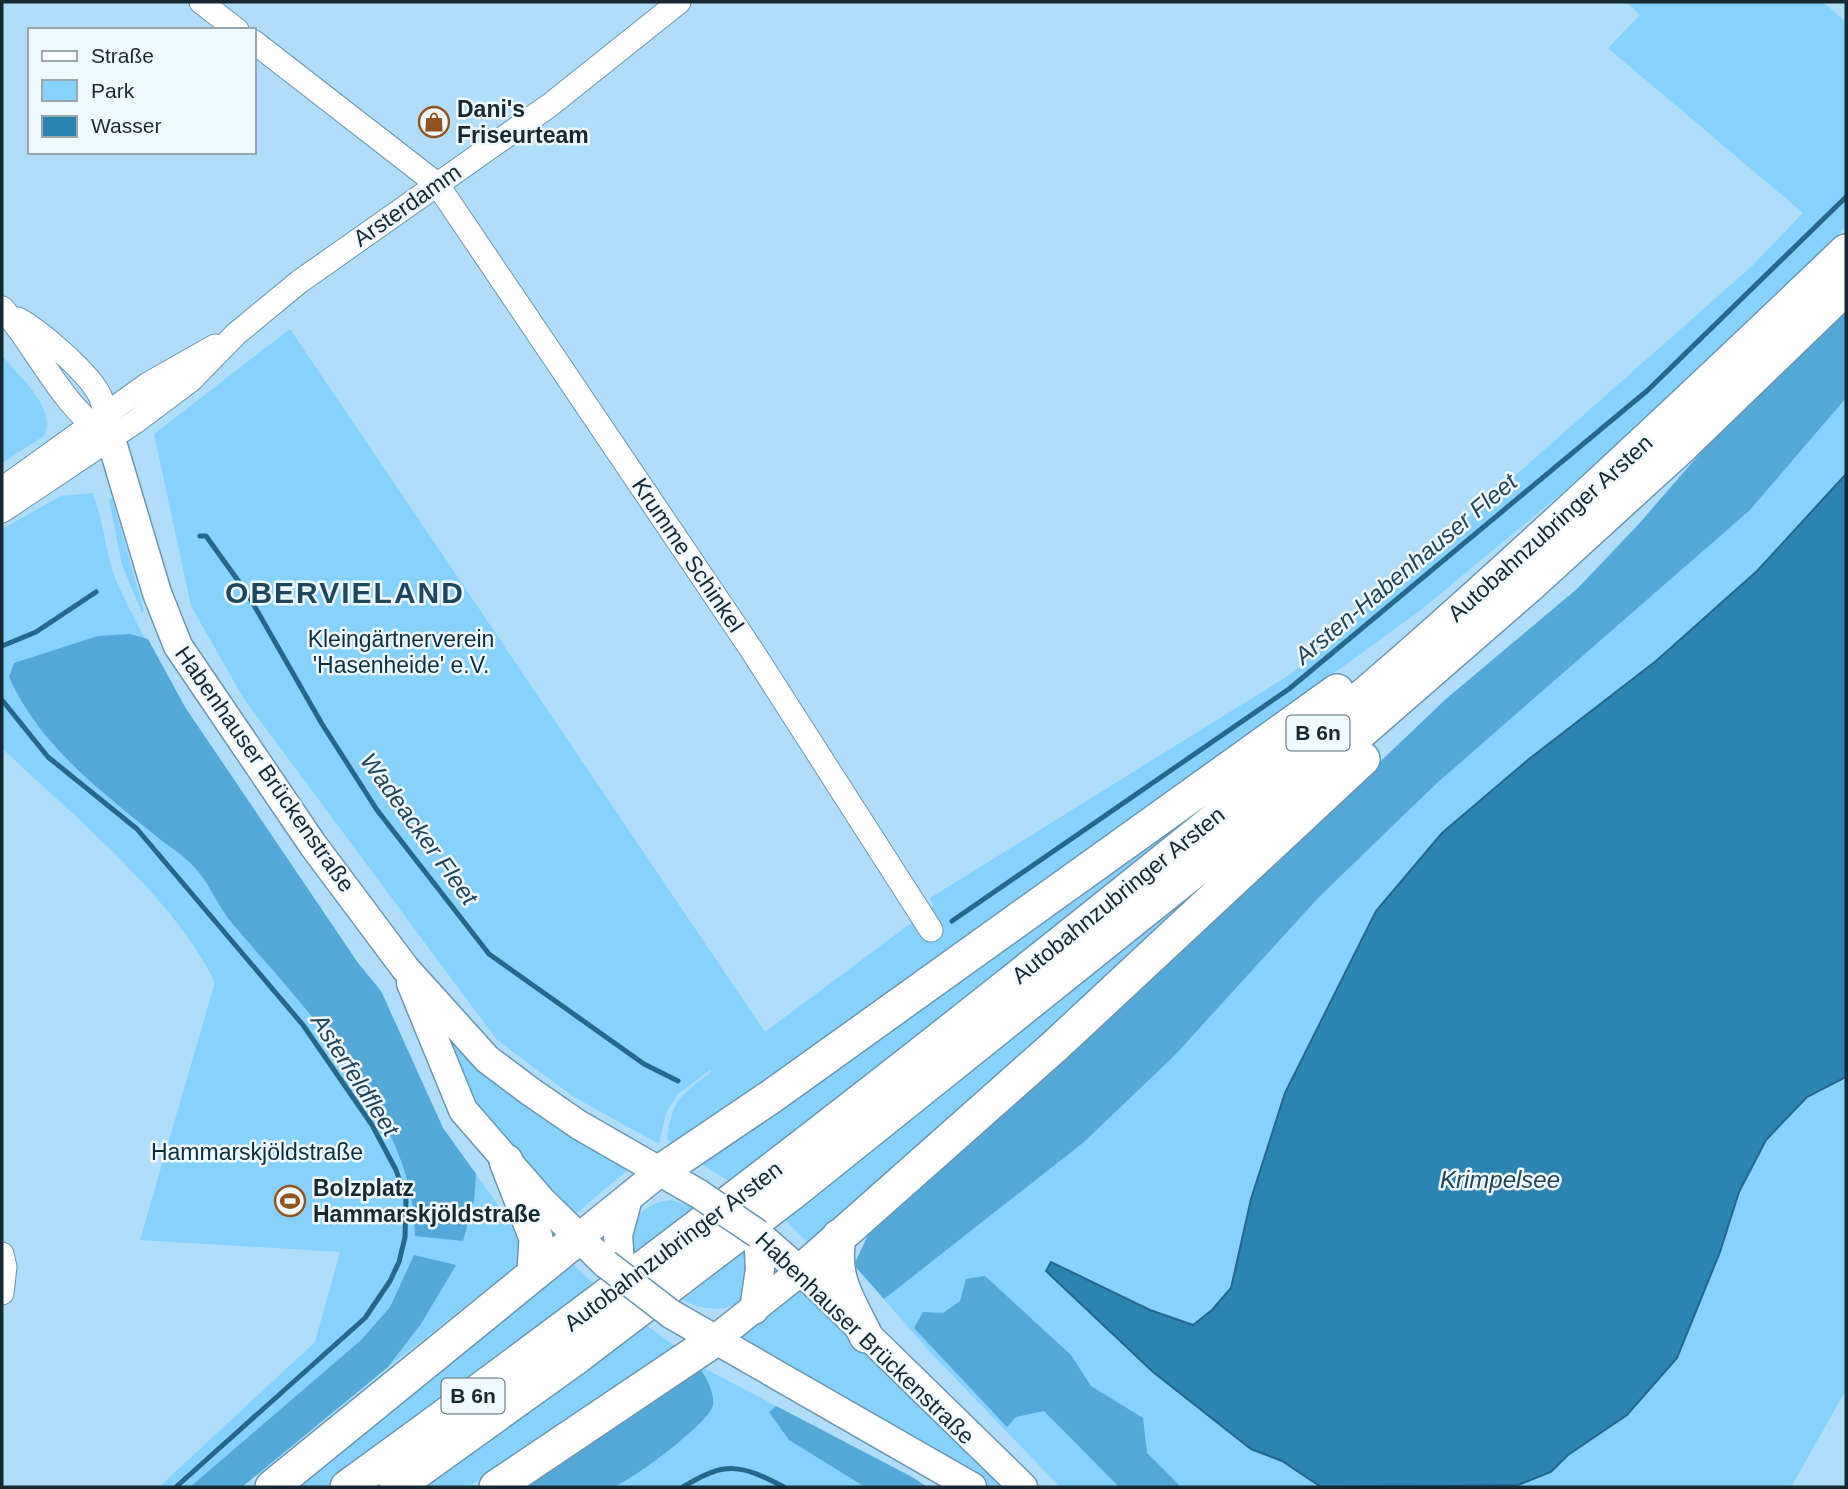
<svg xmlns="http://www.w3.org/2000/svg" width="1848" height="1489" font-family="Helvetica,sans-serif">
<rect width="100%" height="100%" fill="#b0ddfa"/>
<path fill="#86d1fe" d="M1626 2H1823L1846 22V227L1628 438 1421 610 766 1085 672 1143 667 1139C673 1098 679 1097 711 1072L710 1070 677 1095 666 1113 659 1144 574 1097 497 1040 244 699 191 606 154 434 290 329 765 1032 934 906 930 898 1291 674 1752 266 1803 213 1608 48 1640 15Z
M1846 307V1390L1791 1487H1060L930 1352 854 1265 868 1235 1148 983 1446 699 1578 588Z
M2 355C18 376 58 408 44 436L2 463Z
M92 493C105 522 105 556 118 585 181 720 275 840 358 963L381 991 443 1128 508 1219 527 1257 388 1367 421 1324 414 1256 390 1307 361 1340 190 1487H159L315 1342 340 1252 140 1240 215 982C172 895 72 815 2 748V529L61 496Z
M112 498 144 611 142 613 122 565 109 500Z
M1226 787 1232 793 737 1186 698 1162Z
M1253 840 814 1249 780 1215Z
M447 1039 462 1052 631 1167 572 1217 473 1105Z
M671 1200 695 1208 631 1259C621 1228 640 1203 671 1200Z
M746 1250C747 1260 750 1274 749 1284 745 1315 703 1312 683 1300Z
M567 1259 600 1289 325 1487H285Z
M798 1282 875 1364 877 1362 1010 1487H991L832 1394 833 1390 729 1339Z
M642 1322 679 1349 468 1487H414Z
M698 1365 912 1477 927 1487H516Z"/>
<path fill="#53a8d8" d="M1846 307V398L1750 510 1437 783 1319 897 1175 1055 1084 1142 884 1299 854 1265 868 1235 1148 983 1446 699 1578 588 1637 526 1716 435Z
M130 634 148 639 185 707 358 963 381 991 443 1128 476 1174 474 1201 463 1241 415 1236C416 1119 303 1007 231 922 218 906 210 885 196 869 184 855 165 844 151 832 95 786 40 745 9 677L14 663 98 636Z
M414 1255 456 1265 421 1324 388 1367 242 1487H190L361 1340 390 1307Z
M985 1276 1071 1355 1091 1386 1143 1418 1147 1453 1181 1487H1119L1044 1411 1016 1417 1007 1427 914 1328 923 1312 943 1313 960 1301 966 1279Z
M698 1365C705 1376 715 1392 713 1405 711 1422 632 1480 614 1487 600 1489 535 1487 516 1487Z
M776 1406 912 1477 927 1487H865L789 1440 769 1412Z"/>
<path fill="#2b84b2" stroke="#25688c" stroke-width="2" d="M1846 474V1077L1807 1097 1766 1140 1739 1192 1720 1252 1677 1358 1627 1415 1568 1455 1551 1472 1518 1485 1321 1487 1282 1461 1251 1449 1153 1372 1046 1271 1051 1262 1150 1310 1193 1325 1212 1310 1231 1288 1251 1199 1285 1093 1376 911 1442 833 1529 759 1656 661 1757 571Z"/>
<g fill="none" stroke-linecap="round" stroke-linejoin="round">
<path stroke="#25688c" stroke-width="5" d="M200 536H206L247 593 322 724 377 810 489 954 644 1064 678 1081
M2 646 36 632 96 592
M2 700 48 757 137 829 303 1025 372 1125 396 1170 406 1198 405 1237 399 1262 390 1281 365 1318 176 1487
M952 921 1289 689 1648 390 1846 197
M683 1487C725 1461 740 1464 784 1487"/>
<g stroke="#6995b0" stroke-width="25">
<path id="minor" d="M201 2 237 30
M254 42 437 184 751 649 931 930
M2 308C37 347 59 402 103 433
M18 319C41 332 84 369 98 392 104 402 106 417 109 429
M2 489 148 384 215 346
M2 511 135 422 191 380 236 334 299 282 550 105 679 2
M2 1254 5 1267 2 1293"/>
</g>
<g stroke="#6995b0" stroke-width="31">
<path id="major" d="M111 439 157 593 178 646 313 845 405 968 487 1059 531 1092 579 1125 699 1194
M411 983 463 1110 541 1200 606 1264
M758 1234 817 1286 1023 1487
M577 1239 661 1171
M621 1277 618 1235 628 1198
M754 1310 760 1269 758 1234
M671 1314 972 1487
M713 1341 801 1271"/>
</g>
<g stroke="#6995b0" stroke-width="36">
<path id="highway" d="M506 1161 536 1238 534 1273
M661 1171 772 1096 1337 691
M839 1236C832 1280 848 1299 866 1336
M801 1271 1055 1046 1363 759
M272 1487 577 1239
M347 1487C571 1325 791 1157 1008 985 1146 875 1284 766 1416 650 1563 520 1705 386 1846 251
M396 1487 577 1357 787 1197 1284 799 1531 584 1679 449 1846 288
M496 1487 713 1341"/>
</g>
<use href="#minor" stroke="#fff" stroke-width="23"/>
<use href="#major" stroke="#fff" stroke-width="28"/>
<use href="#highway" stroke="#fff" stroke-width="33"/>
<g stroke="#6995b0" stroke-width="31" stroke-linecap="butt">
<path id="major-bridge" d="M699 1194 758 1234
M606 1264 671 1314"/>
</g>
<use href="#major-bridge" stroke="#fff" stroke-width="28"/>
</g>
<defs>
<g id="shop-ring" transform="scale(1.575)"><circle r="9.5" fill="#f0f9fe" stroke="#93531c" stroke-width="1.5"/><path d="M-5-2.5h2.3a2.7 3.5 0 0 1 5.4 0H5L5.5 6h-11ZM-1.5-2.5h3a1.5 2.3 0 0 0-3 0Z" fill="#93531c"/></g>
<g id="stadium-ring" transform="scale(1.575)"><circle r="9.5" fill="#f0f9fe" stroke="#93531c" stroke-width="1.5"/><path d="M0-5a6.5 5 0 1 0 0 10a6.5 5 0 1 0 0-10ZM-3.5-1.8h7v3.6h-7Z" fill="#93531c"/></g>
</defs>
<g fill-rule="evenodd">
<use href="#shop-ring" x="434" y="122"/>
<use href="#stadium-ring" x="290" y="1201"/>
</g>
<g text-anchor="middle" stroke-width="5" stroke-linejoin="round" paint-order="stroke">
<g fill="#f0f9fe" stroke="#57676f" stroke-width="2">
<rect x="1286.5" y="715.5" width="63" height="35" rx="5"/>
<rect x="441.5" y="1378.5" width="63" height="35" rx="5"/>
</g>
<g font-size="21" font-weight="bold" fill="#162832">
<text x="1318" y="740">B 6n</text>
<text x="473" y="1403">B 6n</text>
</g>
<g font-size="23" font-weight="bold" fill="#162832" stroke="#f0f9fe" text-anchor="start">
<text x="457" y="117">Dani's<tspan x="457" dy="26">Friseurteam</tspan></text>
<text x="313" y="1196">Bolzplatz<tspan x="313" dy="26">Hammarskjöldstraße</tspan></text>
</g>
<g font-size="23" fill="#162832" stroke="#f0f9fe">
<text transform="translate(407 205) rotate(-35)" y="8">Arsterdamm</text>
<text transform="translate(1550 528) rotate(-42)" y="8">Autobahnzubringer Arsten</text>
<text transform="translate(688 555) rotate(56)" y="8">Krumme Schinkel</text>
<text transform="translate(265 769) rotate(55)" y="8">Habenhauser Brückenstraße</text>
<text transform="translate(1118 895) rotate(-39)" y="8">Autobahnzubringer Arsten</text>
<text transform="translate(673 1246) rotate(-37)" y="8">Autobahnzubringer Arsten</text>
<text transform="translate(865 1338) rotate(44)" y="8">Habenhauser Brückenstraße</text>
</g>
<g font-size="23" fill="#092f43" stroke="#f0f9fe">
<text x="401" y="647">Kleingärtnerverein<tspan x="401" dy="26">'Hasenheide' e.V.</tspan></text>
<text x="257" y="1160">Hammarskjöldstraße</text>
</g>
<g font-size="24" font-style="italic" fill="#204459" stroke="#f0f9fe">
<text transform="translate(1406 569) rotate(-40)" y="8">Arsten-Habenhauser Fleet</text>
<text transform="translate(419 829) rotate(54)" y="8">Wadeacker Fleet</text>
<text transform="translate(355 1075) rotate(57)" y="8">Asterfeldfleet</text>
<text x="1500" y="1188">Krimpelsee</text>
</g>
<g font-size="30" font-weight="bold" letter-spacing="2" fill="#1c475f" stroke="#f0f9fe">
<text x="345" y="603">OBERVIELAND</text>
</g>
</g>
<rect width="1848" height="1489" fill="none" stroke="#162832" stroke-width="7"/>
<rect x="28" y="28" width="228" height="126" fill="#f0f9fe" stroke="#99a5ac" stroke-width="2"/>
<rect x="42" y="51" width="35" height="10" fill="#ffffff" stroke="#99a5ac" stroke-width="2"/>
<text x="91" y="63" font-size="21" fill="#162832">Straße</text>
<rect x="42" y="80" width="35" height="21" fill="#86d1fe" stroke="#99a5ac" stroke-width="2"/>
<text x="91" y="98" font-size="21" fill="#162832">Park</text>
<rect x="42" y="116" width="35" height="21" fill="#2b84b2" stroke="#99a5ac" stroke-width="2"/>
<text x="91" y="133" font-size="21" fill="#162832">Wasser</text>
</svg>
